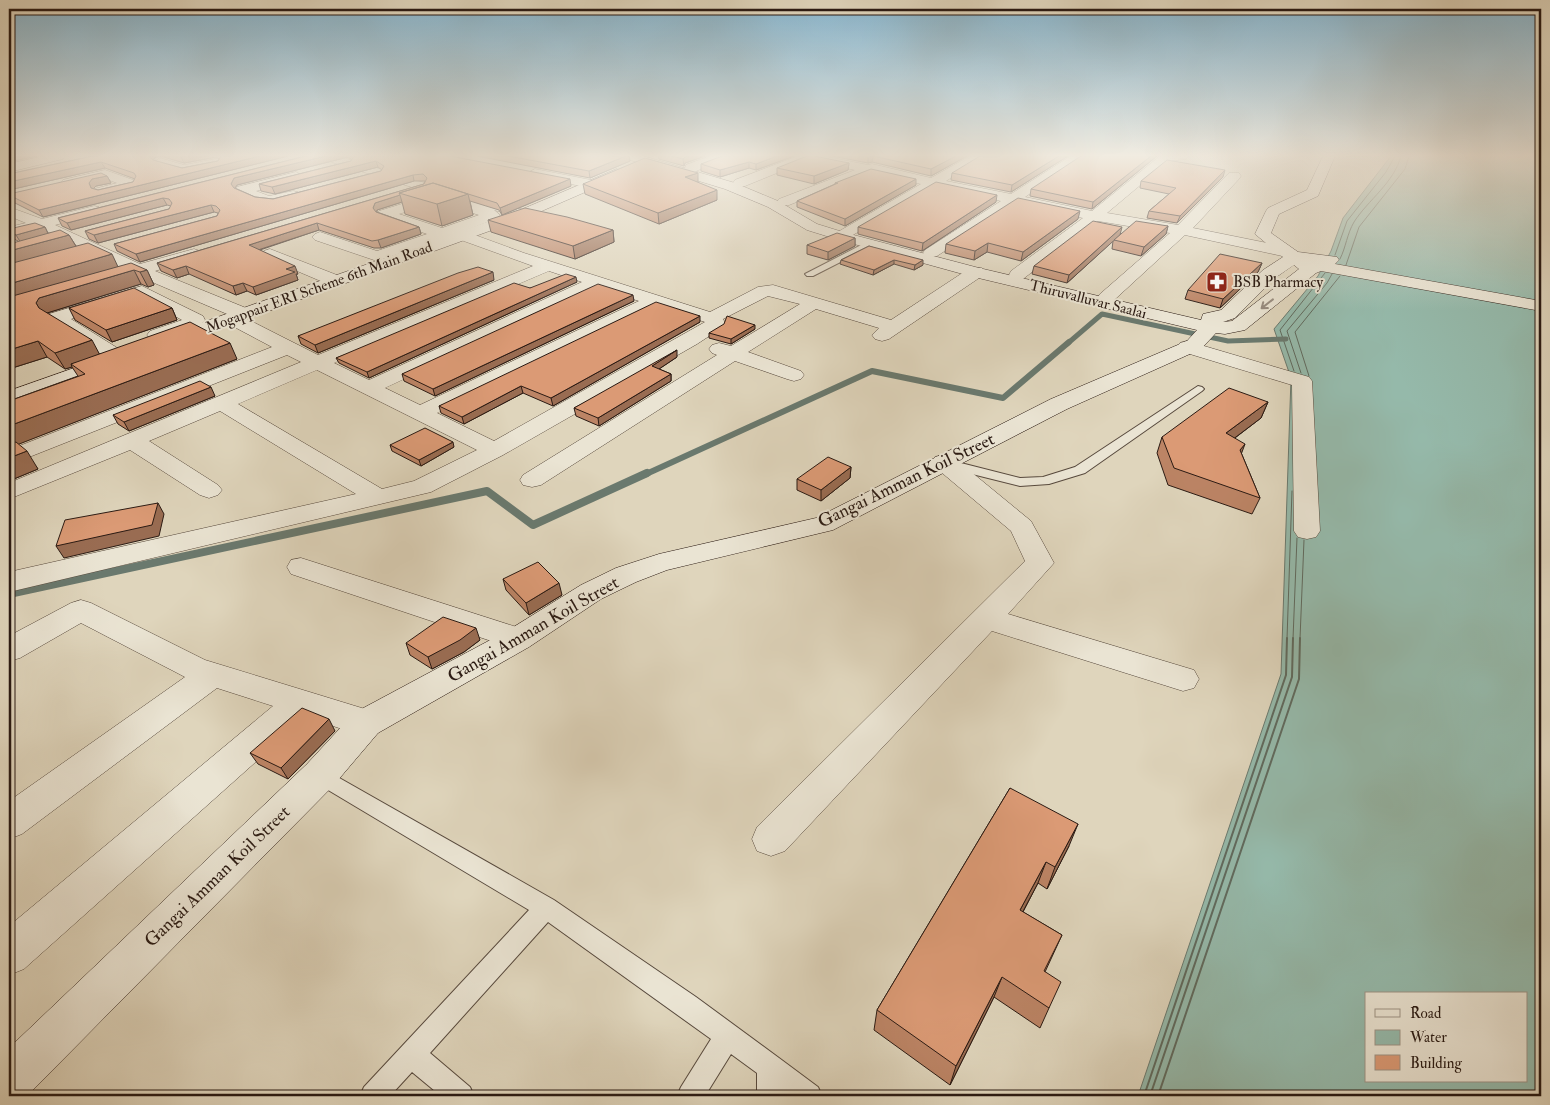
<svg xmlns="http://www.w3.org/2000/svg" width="1550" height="1105" font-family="'IM FELL Double Pica',serif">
<rect width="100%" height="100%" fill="#dfd5bc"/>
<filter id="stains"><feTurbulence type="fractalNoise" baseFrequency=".004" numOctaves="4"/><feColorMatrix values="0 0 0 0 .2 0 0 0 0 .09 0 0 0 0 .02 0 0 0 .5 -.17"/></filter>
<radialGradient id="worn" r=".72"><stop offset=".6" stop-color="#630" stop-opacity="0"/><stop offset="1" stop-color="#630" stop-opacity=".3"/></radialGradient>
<path fill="#95b9aa" stroke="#6a796e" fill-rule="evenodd" d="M1391 156H1541V1096H1138L1281 674 1291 378 1274 329 1318 276 1331 251 1343 218ZM1366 994H1526V1081H1366Z"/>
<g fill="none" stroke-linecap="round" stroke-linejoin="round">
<path stroke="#606a5e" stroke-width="1" d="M1335 255 1347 221 1386 172 1395 156
M1340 259C1346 247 1347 234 1354 222 1368 200 1394 183 1401 156
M1346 265 1359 227 1405 169 1409 156
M1294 371 1280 330 1325 273
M1301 373 1287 331 1327 283 1332 274
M1309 376 1295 332 1340 276
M1287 639 1292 491
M1293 639 1297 538
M1300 639 1304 540"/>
<path stroke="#606a5e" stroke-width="2" d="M1144 1096 1286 675 1287 638
M1150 1096 1292 677 1293 638
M1158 1096 1299 679 1300 638"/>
<path stroke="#6a796e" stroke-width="5" d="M1067 344 1102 314 1228 341 1286 339"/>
<path stroke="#6a796e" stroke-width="6" d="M644 475 872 371 1003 398 1069 342"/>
<path stroke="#6a796e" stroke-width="8" d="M9 594 487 491 533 525 647 473"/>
<g stroke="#57493d" stroke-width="2">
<path id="lane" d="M869 241 873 244 872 246 813 276H807L805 274Z
M1198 386 1202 387 1204 389 1202 391 1085 473 1049 484 1020 486 944 467 942 464 949 460 1020 478 1043 477 1075 467Z
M320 767 554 900 696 997 779 1058 818 1087 822 1096H788L783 1093V1096H757V1073L731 1054 705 1096H677L681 1087 711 1039 548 922 430 1053 470 1087 474 1096H441L412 1072 390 1096H360L364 1087 529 910 313 781 310 775 313 769Z"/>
</g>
<g stroke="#57493d" stroke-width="1">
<path id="street" d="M230 156H253L247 160 184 173 156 165 154 162 160 158 184 165Z
M320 156H338L425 183 528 211 530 214 528 217 523 218 494 210 500 215 498 218 464 231 524 253 710 312 758 287 773 285 891 320 970 268H982L984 272 982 276 889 339 882 341 875 339 872 335 879 328 816 309 748 352 801 371 804 375 801 379 794 381 787 379 735 361 541 485 532 487 523 485 520 480 523 475 717 355 712 353 709 349 712 345 719 343 731 346 800 304 768 296 723 319 725 323 723 327 697 344 503 455 431 492 9 592V572L356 494 220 411 149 441 218 485 222 490 218 495 209 498 200 495 130 450 9 499V483L301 362 287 355 9 465V450L272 347 225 322 223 318 227 314 138 276 108 284 102 283 99 279 102 275 124 269 40 229 9 237V227L26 223 9 216V207L42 219 94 206 99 207 101 210 99 213 55 225 140 264 194 249 200 251 202 254 200 257 155 271 251 310 253 314 247 319 318 355 533 266 461 240 455 243 442 239 377 261 315 240 312 237 315 234 320 232 377 251 427 234 379 217 377 214 379 211 434 194 322 159ZM438 202 479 215 442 228 399 214ZM549 271 582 282 369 380 334 363ZM599 288 639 301 420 405 385 388ZM656 306 705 322 494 441 437 413ZM317 370 477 450 414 481 382 489 238 404Z
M710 156H727L725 159 696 171H686L685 168 686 165Z
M798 156H823L868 165 872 164 931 178 970 156H985L946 181 1011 194 1071 156H1085L1025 197 1092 211 1160 156H1188L1186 159 1169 161 1107 213 1178 225 1229 173H1239L1241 176 1239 179 1193 228 1287 247 1293 249 1295 252 1293 255 1287 257 1185 235 1112 302 1106 303 1100 302 1097 298 1100 294 1170 233 1098 221 1023 279H1011L1009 275 1011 271 1083 218 1016 204 937 256H925L923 253 925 250 1001 201 935 187 846 239H836L833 236 836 233 921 184 870 173 789 205H779L777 202 779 199 855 170 809 160 745 186H735L733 183 735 180Z
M535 169 591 180 598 184 591 188 530 176 528 173Z
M105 170 136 181 138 184 136 187 99 196 92 192 94 189 117 183 104 178 68 187 61 183 63 180Z
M296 172 303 176 301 179 256 191 269 196 293 191 298 192 300 195 298 198 268 204 237 193 235 190 237 187Z
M270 249 342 277 345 281 342 285 336 286 330 285 264 257 262 254 264 251Z
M142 286 203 316 205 320C198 331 162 342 150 339L147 335 150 331 182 320 140 297 71 319 127 354 130 358 127 362 120 364 113 362 49 322 47 318 49 314Z
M1187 341 1309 377 1312 381 1320 531 1316 537 1307 539 1298 537 1294 531 1292 385 1180 351 1177 347 1180 343Z
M944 455 953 457 1031 521 1054 563 1008 614 1194 670 1199 679 1194 688 1183 691 992 631 785 851 771 856 757 851 752 839 757 827 1025 561 1011 531 935 467 932 462 935 457Z
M301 558 529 631 533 639 529 647 518 650 291 574 287 567 291 560Z
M81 600 91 603 205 660 378 713 383 723 378 733 366 737 306 717 24 969 9 975V926L273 706 217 688 22 834 9 839V801L185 677 81 623 20 658 9 661V636L71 603Z"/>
</g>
<g stroke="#2a1a13" stroke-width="1">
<path id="secondary" d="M44 156H65L63 159 9 172V164Z
M625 156H643L735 183 778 201 817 224 846 233 979 268 1201 320 1203 314 1221 310 1263 270 1283 257 1255 234 1266 211 1268 208 1307 190 1323 156H1335L1318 196 1279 214 1271 233 1298 252 1337 257 1339 260 1335 264 1541 301V311L1321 271 1316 273 1245 330 1225 334 1216 333 1201 349 1067 409 833 530 667 570 636 582 601 599 529 647 378 733 333 786 27 1096H9V1048L307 764 354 713 507 631 581 585 616 568 659 554 816 518 1051 399 1187 341 1197 330 970 276 836 239 807 230 768 207 725 189 627 159ZM1294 265 1299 269 1232 321 1223 322 1235 318 1275 278Z
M617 169 624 173 622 176 528 217 175 345 168 347 161 345 158 341 161 337 518 211Z
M111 355 118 357 121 361 118 365 9 404V391Z"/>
</g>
<use href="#lane" fill="#eae4d3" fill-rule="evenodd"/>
<use href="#street" fill="#eae4d3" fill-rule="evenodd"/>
<use href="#secondary" fill="#eae4d3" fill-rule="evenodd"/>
</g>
<path fill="#bc8465" stroke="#2a1a13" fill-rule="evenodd" d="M93 156H288L43 217 11 201 9 197V194L107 176 111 183 96 186 93 189 98 190 133 182 135 179 105 168 9 190V174ZM160 156 184 163 216 157 219 159 218 161 182 168 153 161 154 158Z
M306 156H450L571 186 502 215 499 210 470 201 473 215 442 226 405 214 402 202 377 210V212L419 227 421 234 381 248H374L319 230 260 250 298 274H296L298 280 256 295 247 291 236 295 189 274 177 278 161 271 157 263 424 184 425 181H414L140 262 117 251 114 244 217 216 218 213 214 212 98 243 89 239 85 231 169 209 171 206 167 205 71 230 62 226 58 218ZM348 157 352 160 351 161 259 184 261 191 275 194 378 167 382 170 381 171 273 199 255 197 235 188 237 185Z
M477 156H629L630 161 590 178Z
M658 156H705L685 163 684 166 659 159Z
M794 156 756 170 749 168 720 177 701 171V164Z
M832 156H967L931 176 872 162 868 163Z
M1068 156 1011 192 951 180 952 173Z
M1157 156 1092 209 1030 196 1031 189Z
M849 163 848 170 814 184 777 175V168Z
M1223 177 1177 223 1147 218 1149 211 1169 194 1140 188 1141 181Z
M698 182 717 200 659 224 585 194 583 184Z
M835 183 916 185 845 226 797 207V201L835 184Z
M996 202 922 251 858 234V227Z
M1078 219 1021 261 987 252 974 260 945 253 946 244Z
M488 220 613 230 614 242 575 259 491 232Z
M1168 226 1166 234 1141 256 1112 249 1113 241 1067 283 1032 274 1034 266 1120 234Z
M45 227 48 233 69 235 76 246 118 267 147 270 154 285 148 287 141 284 47 313 99 354 237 359 18 444 38 469 9 481V401L78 376 72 367 65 369 47 357 9 369 18 241 12 238 9 233V229Z
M855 238V246L828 260 807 254V245Z
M869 246 923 265 914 270 894 264 873 275 840 264 841 260Z
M1262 263 1258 272 1220 308 1185 299 1188 290Z
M494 280 318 353 301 344 298 336Z
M577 282 369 378 339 363 336 358 530 288Z
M634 301 435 396 404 381 402 374Z
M69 308H172L177 320 112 342 75 320Z
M700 322 553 406 523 393 464 424 441 413 439 406Z
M755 329 731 344 709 338V333Z
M677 357 659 369 671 374V381L599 426 576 416 574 408Z
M215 396 129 431 118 424 113 415Z
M1268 402 1261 418 1235 438 1260 498 1252 514 1168 485 1157 453 1162 437Z
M390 445 454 447 421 466 392 451Z
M851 467 850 478 821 501 797 490V479Z
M503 579 562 595 529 615 506 590Z
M480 640 464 652 432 669 410 655 406 643Z
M335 731 288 779 258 764 250 753Z
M1010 788 1069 846 1047 889 1038 883 1023 912 1062 935 1045 972 1049 1008 1040 1028 994 997 950 1085 874 1030 877 1010Z"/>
<path fill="#996c52" stroke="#2a1a13" d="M9 156H37L9 162Z
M150 156H160L154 158 152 163Z
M186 156H215L216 157 184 163 181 157Z
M260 156H288L43 217 39 210Z
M326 156H347L348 157 237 185 233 191 231 184 234 178Z
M626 156H629L630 161 590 178 589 171Z
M688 156H705L685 163 684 166 683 159 685 157Z
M777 156H794L756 170V164Z
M873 156 872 162 868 163V157Z
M956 156H967L931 176V169Z
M1059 156H1068L1011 192 1012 185Z
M1151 156H1157L1092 209 1093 202Z
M376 161 378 167 275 194 272 187Z
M101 162 105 168 9 190V182Z
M749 162V168L720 177V170Z
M849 163 848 170 814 184V176Z
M1225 170 1223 177 1177 223 1180 216Z
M698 173V183L685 177Z
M413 175 414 181 140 262 136 254Z
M107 176 111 183 96 186 92 190 94 195 89 183 92 179Z
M570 179 571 186 502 215 500 208Z
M916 179V185L845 226V219Z
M717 190V200L659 224 658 213Z
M468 194 473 215 442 226 437 204Z
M400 195 402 202 377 210 375 215 373 208 375 203Z
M997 195 996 202 922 251 923 243Z
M163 198 167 205 71 230 67 223Z
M211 205 214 212 98 243 94 235Z
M1080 211 1078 219 1021 261 1023 252Z
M317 223 319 230 252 252 249 245Z
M1168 226 1166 234 1141 256 1144 247Z
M45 227 49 236 21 243 16 235Z
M419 227 421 234 381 248 378 240Z
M1122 227 1120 235 1067 283 1069 275Z
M613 230 614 242 575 259 573 246Z
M69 235 77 248 9 267V251Z
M855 238V246L828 260V252Z
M988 243 987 252 974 260 975 251Z
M112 254 119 269 9 301V284Z
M894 260V264L873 275 874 270Z
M923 260V265L914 270 915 265Z
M1262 263 1258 272 1220 308 1223 299Z
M186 266 189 274 177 278 173 270Z
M295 266 298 274H296L298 280 256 295 253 287 286 269Z
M134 270 141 284 47 313 45 319 36 303 39 298Z
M147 270 154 285 148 287 140 272Z
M493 272 494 280 318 353 315 345Z
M576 277 577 282 369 378 367 372Z
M243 283 247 291 236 295 233 286Z
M633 295 634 301 435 396 433 389Z
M172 308 177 320 112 342 106 330Z
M700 316V322L553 406 551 398Z
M755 325V329L731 344V339Z
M92 340 101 357 71 364 72 367 65 369 55 353Z
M38 341 47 357 9 369V350Z
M230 343 237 359 9 448V426Z
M677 350V357L653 373 652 366Z
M671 374V381L599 426 598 418Z
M521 386 523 393 464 424 462 417Z
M211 387 215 396 129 431 124 422Z
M1268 402 1261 418 1220 449 1226 433Z
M453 442 454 447 421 466 419 460Z
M1245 444 1239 460 1240 450Z
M27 451 38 469 9 481V458Z
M851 467 850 478 821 501V490Z
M158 503 164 514 159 536 64 558 56 546Z
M559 583 562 595 529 615 526 603Z
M476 628 480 640 464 652 432 669 428 657Z
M329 719 335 731 288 779 281 768Z
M1078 824 1069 846 1047 889 1055 867Z
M1046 862 1038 883 1012 932 1020 910Z
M1002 977 994 997 950 1085 956 1066Z"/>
<path fill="#db9a75" stroke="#2a1a13" d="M93 156H150V157L153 160 182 168 218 161 221 156H260L39 210 9 195V194L101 173 107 176 92 179 89 183 91 188 98 190 133 182 136 176 134 173 101 162 9 182V174Z
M306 156H326L234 178 231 184 234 188 255 197 273 199 381 171 384 166 376 161 272 187 259 184 351 161 354 156H353H450L570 179 500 208 497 203 433 183 399 193 400 195 375 203 373 208 376 212 419 227 378 240 372 241 317 223 249 245 295 266 286 269 295 272 253 287 243 283 233 286 186 266 173 270 157 263 424 184 427 178 423 174 413 175 136 254 114 244 217 216 220 210 216 206 211 205 94 235 85 231 169 209 172 203 169 199 163 198 67 223 58 218Z
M508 156H626L589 171Z
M671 156H688L685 157 683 159Z
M722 156H777L756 164 749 162 720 170 701 164Z
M807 156H814L849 163 814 176 777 168Z
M873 156H956L931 169Z
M980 156H1059L1012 185 952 173Z
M1081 156H1151L1093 202 1031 189Z
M645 158 698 173 685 177 717 190 658 213 583 184Z
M1167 160 1225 170 1180 216 1149 211 1176 188 1141 181Z
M871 169 916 179 845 219 797 201 838 183H835Z
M936 182 997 195 923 243 858 227Z
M433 183 468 194 437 204 399 193Z
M1018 198 1080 211 1023 252 988 243 975 251 946 244Z
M525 208 567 217 613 230 573 246 488 220Z
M1093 221 1122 227 1069 275 1034 266Z
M1136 221 1168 226 1144 247 1114 240Z
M35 223 45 227 16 235 9 231V229Z
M60 230 69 235 9 251V244Z
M837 233 855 238 828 252 807 245Z
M88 243 112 254 9 284V264Z
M869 246 923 260 915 265 894 260 874 270 841 260Z
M1220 254 1262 263 1223 299 1188 290Z
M131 263 147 270 140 272 134 270 39 298 36 303 39 308 92 340 55 353 38 341 9 350V297Z
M478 267 493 272 315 345 298 336 458 273Z
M566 274 576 277 367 372 336 358 514 283 530 288Z
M598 284 633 295 433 389 402 374Z
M134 288 172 308 106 330 69 308Z
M656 302 700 316 551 398 521 386 462 417 439 406Z
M727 316 755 325 731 339 709 333 724 324Z
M190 322 230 343 9 426V401L85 374 71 364Z
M677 350 652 366 671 374 598 418 574 408Z
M200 381 211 387 124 422 113 415Z
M1229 388 1268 402 1226 433 1245 444 1240 450 1260 498 1174 468 1162 437Z
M425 428 453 442 419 460 390 445Z
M16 442 27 451 9 458V444Z
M828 457 851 467 821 490 797 479Z
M158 503 152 525 56 546 65 520Z
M538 562 559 583 526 603 503 579Z
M443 617 476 628 460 640 428 657 406 643Z
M302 708 329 719 281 768 250 753Z
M1010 788 1078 824 1055 867 1046 862 1020 910 1062 935 1044 971 1061 982 1049 1008 1002 977 956 1066 877 1010Z"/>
<defs><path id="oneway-shaft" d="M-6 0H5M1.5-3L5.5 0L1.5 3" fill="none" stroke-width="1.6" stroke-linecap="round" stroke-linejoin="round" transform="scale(1.25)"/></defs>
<use stroke="#94897d" href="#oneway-shaft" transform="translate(1267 304) rotate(142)"/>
<linearGradient id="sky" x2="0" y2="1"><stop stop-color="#87b6cf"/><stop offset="0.5" stop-color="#f1ece1"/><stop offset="1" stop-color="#f1ece1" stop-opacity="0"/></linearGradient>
<rect width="1550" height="311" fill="url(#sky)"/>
<defs>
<g id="pharmacy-square" transform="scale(1.125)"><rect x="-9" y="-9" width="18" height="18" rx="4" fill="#8f2418" stroke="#eae4d3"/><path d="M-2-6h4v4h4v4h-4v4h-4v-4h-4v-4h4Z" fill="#fff"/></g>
</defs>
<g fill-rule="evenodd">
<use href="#pharmacy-square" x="1217" y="282"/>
</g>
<g text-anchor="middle" stroke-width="4" stroke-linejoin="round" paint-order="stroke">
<g font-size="15" fill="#2a1a13" stroke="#eae4d3" text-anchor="start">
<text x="1233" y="287">BSB Pharmacy</text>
</g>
<g font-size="15" fill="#2a1a13" stroke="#eae4d3">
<text transform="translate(319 287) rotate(-20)" y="5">Mogappair ERI Scheme 6th Main Road</text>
<text transform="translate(1088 299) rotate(14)" y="5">Thiruvalluvar Saalai</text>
</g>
<g font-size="18" fill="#2a1a13" stroke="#eae4d3">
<text transform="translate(906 480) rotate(-26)" y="6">Gangai Amman Koil Street</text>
<text transform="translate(533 629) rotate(-30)" y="6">Gangai Amman Koil Street</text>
<text transform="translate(217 876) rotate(-44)" y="6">Gangai Amman Koil Street</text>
</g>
</g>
<rect width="1550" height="1105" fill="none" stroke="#dfd5bc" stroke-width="30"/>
<rect x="10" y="10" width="1530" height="1085" fill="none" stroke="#2a1a13" stroke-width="2.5"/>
<rect x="15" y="15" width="1520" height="1075" fill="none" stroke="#2a1a13"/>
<rect x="1365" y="992" width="162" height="90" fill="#eae4d3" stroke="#9d9386"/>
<rect x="1375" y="1009" width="25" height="8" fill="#eae4d3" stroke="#9d9386"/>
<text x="1410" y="1018" font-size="15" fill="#2a1a13">Road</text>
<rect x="1375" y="1030" width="25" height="15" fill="#95b9aa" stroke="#9d9386"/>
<text x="1410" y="1042" font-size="15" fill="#2a1a13">Water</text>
<rect x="1375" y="1055" width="25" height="15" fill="#db9a75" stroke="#9d9386"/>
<text x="1410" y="1068" font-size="15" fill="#2a1a13">Building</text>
<rect width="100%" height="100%" filter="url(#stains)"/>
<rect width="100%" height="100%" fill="url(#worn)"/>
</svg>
